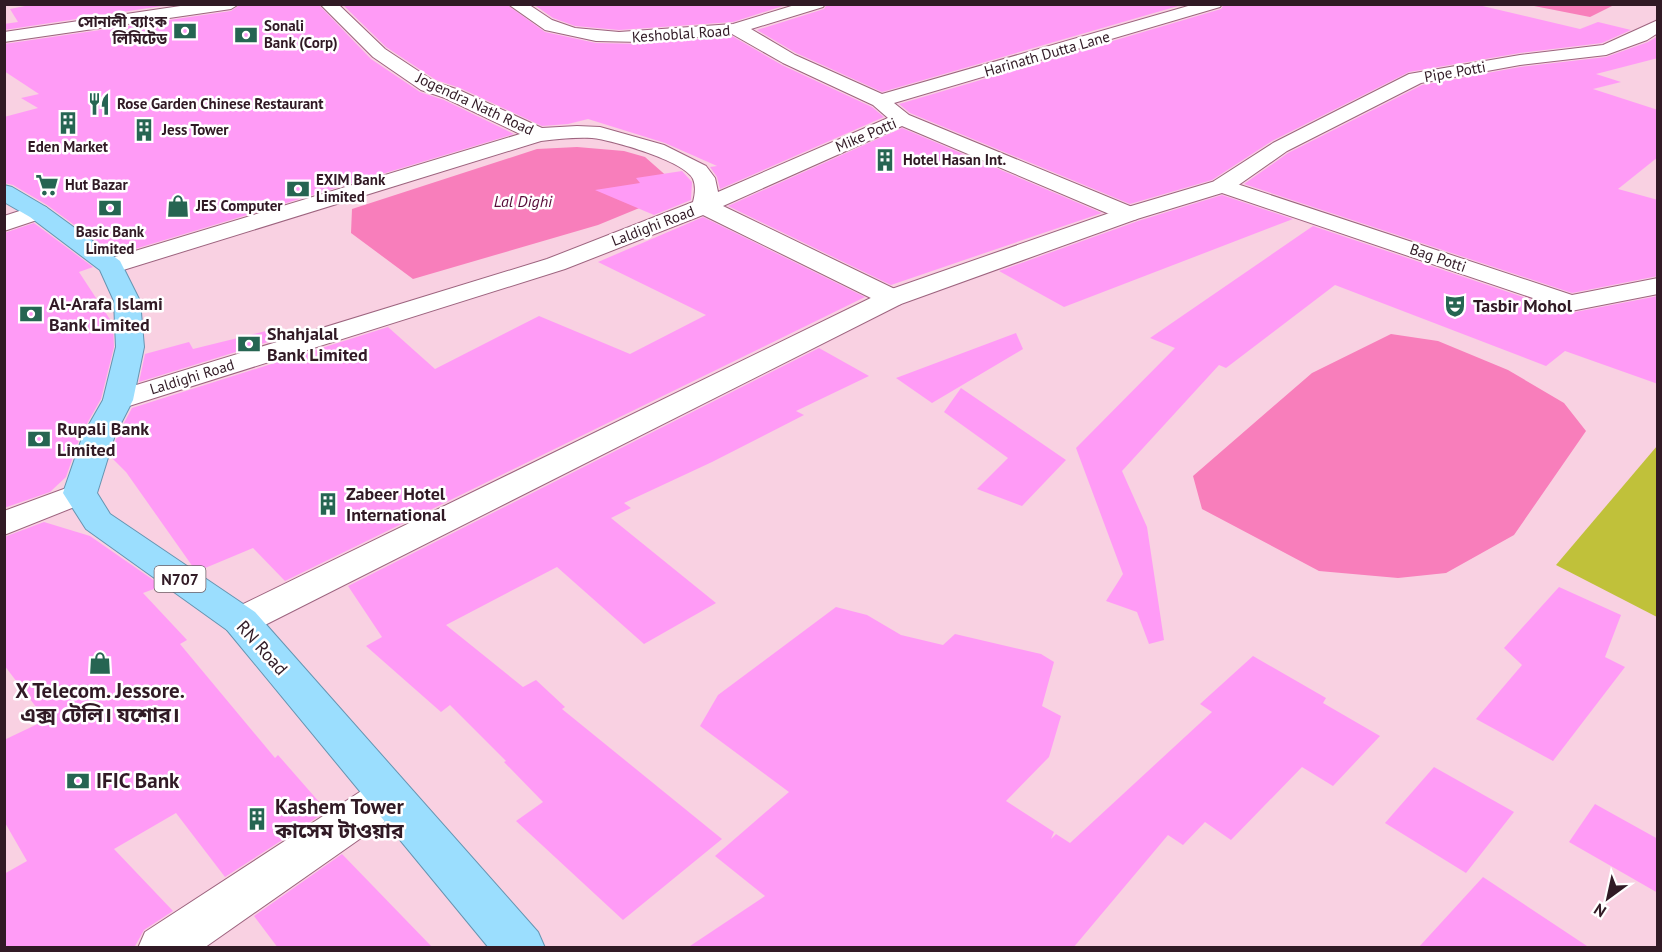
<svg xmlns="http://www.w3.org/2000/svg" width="1662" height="952" font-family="'PT Sans','Noto Sans Bengali',sans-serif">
<rect width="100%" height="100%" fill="#f9d1e2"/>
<path fill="#c0c13a" d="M1657 446 1658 617H1657L1556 565Z"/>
<path fill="#f87ebb" d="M1529 5H1614L1590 17Z
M577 147 624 151 645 157 670 179 671 195 598 225 413 279 351 233 352 209 537 149Z
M1391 334 1438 341 1508 370 1564 403 1586 431 1514 535 1446 573 1398 578 1319 571 1202 509 1193 476 1312 373Z"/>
<path fill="#ff9bf6" d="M35 4H175L4 30V24L18 22 10 9Z
M241 4H318L371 59 420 92 444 100 514 134 115 255 47 205 13 185 4 183V117L38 108 21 98 39 94 4 71V44L231 11Z
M342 4H506L545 32 596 43 642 44 732 36 782 65 872 107 884 117 720 189 717 177 710 167 717 166 665 143 588 119 568 124 542 126 460 88 436 80 386 47Z
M533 4H789L733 22 619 30 575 26 553 18Z
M827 4H1185L882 92 796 53 757 30 824 9Z
M1224 4H1474L1580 29 1598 22 1631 30 1602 43 1520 53 1409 72 1272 141 1212 180 1130 204 910 113 899 104 1221 9Z
M1658 36V58L1596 74 1621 82 1593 89 1658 110V157L1618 189 1658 200V276L1572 293 1244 184 1288 153 1422 85 1520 67 1606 57 1648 42Z
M902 128 1102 213 891 285 728 206Z
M682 171 692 182 691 200 654 215 595 190 640 183 636 178Z
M1222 195 1293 219 1064 307 999 271 1138 221Z
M703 217 865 297 285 581 253 548 198 571 193 567 126 472 111 457 117 436 132 408 388 327 435 369 539 316 630 354 706 315 598 262Z
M34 223 93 267 79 272 113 324 114 347 101 399 81 434 66 477 50 492 4 508V233Z
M1313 226 1570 313 1658 296V384L1565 351 1546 366 1335 285 1226 368 1219 365 1122 471 1147 527 1164 640 1149 644 1137 612 1106 601 1123 574 1076 448 1175 348 1150 338Z
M278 328 284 337 139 382 145 354 189 342 193 349Z
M1016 333 1023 349 932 403 896 378Z
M819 348 869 376 796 411 804 415 712 462 624 503 631 508 611 518 716 603 644 644 557 567 446 625 523 687 536 680 565 707 562 709 722 839 623 920 516 821 543 802 504 762 506 761 450 705 441 712 366 646 382 637 348 586Z
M961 388 1066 460 1022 506 977 489 1008 458 944 412Z
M44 522 90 536 162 586 143 593 187 640 180 644 275 758 278 755 327 811 225 877 176 813 114 849 173 911 144 930 134 948H4V874L27 861 4 821V740L46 720 4 665V537Z
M1559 587 1621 615 1605 657 1625 667 1553 761 1476 719 1522 665 1504 648Z
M836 607 867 615 901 635 943 645 955 634 1041 654 1054 662 1042 706 1061 716 1049 757 1006 801 1054 832 1051 839 1056 834 1070 843 1212 712 1200 704 1253 656 1326 698 1323 703 1380 736 1333 786 1302 767 1231 840 1205 822 1183 845 1168 835 1073 948H687L765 896 715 856 789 792 700 726 718 695Z
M1434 767 1514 812 1466 873 1385 823Z
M1595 804 1658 839V893L1569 842Z
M342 854 433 948H278L254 916Z
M1483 877 1590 948H1418Z"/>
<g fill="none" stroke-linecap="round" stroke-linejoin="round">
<g stroke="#9d647f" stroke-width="2">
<path id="minor" d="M320 4H338L385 49 435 82 459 90 542 128 577 126 600 127 664 145 706 166 715 178 718 192 888 118 873 105 783 63 732 34 642 42 596 41 545 30 508 4H528L552 20 575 28 619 32 733 24 798 4H825L823 7 751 29 795 55 882 94 1195 4H1222L1220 7 894 103 909 115 1137 209 1141 214 1137 219 1129 221 1121 219 902 126 723 206 901 292 905 298 901 304 892 306 883 304 703 215 565 269 129 406 118 409 107 406 103 400 107 394 547 259 693 202C695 195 696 186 693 179 685 161 612 140 592 138 575 137 558 139 541 141L120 271 111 274 102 271 98 266 102 261 520 134 445 98 421 90 373 57Z
M1658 20V33L1647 40 1606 55 1520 65 1421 83 1287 151 1230 191 1222 193 1214 191 1211 186 1214 181 1273 143 1409 74 1520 55 1603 45Z
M38 205 46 207 50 212 46 217 4 231V216Z
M80 483 92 486 97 493 92 500 4 535V511Z
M388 778 404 784 410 796 404 808 204 948H138L145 932 372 784Z"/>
</g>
<g stroke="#9d647f" stroke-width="2">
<path id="tertiary" d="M194 4H239L231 9 4 42V32Z
M1222 179 1572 295 1658 278V294L1571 311 1222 193 1137 219 901 304 255 630 241 634 227 630 222 621 227 612 883 292 1121 209Z"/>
</g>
<g stroke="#6694b1" stroke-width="2">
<path id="trunk" d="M4 185 12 187 46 207 120 261 140 301 144 347 133 400 115 435 97 493 110 514 255 612 538 932 545 948H489L227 630 86 529 63 493 83 435 103 400 116 347 114 301 100 270 30 217 4 202Z"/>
</g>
<use href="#minor" fill="#fff" fill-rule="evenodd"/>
<use href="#tertiary" fill="#fff" fill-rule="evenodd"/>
<use href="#trunk" fill="#9bdefe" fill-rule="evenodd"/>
</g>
<defs>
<g id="bank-bare" transform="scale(1.8)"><path d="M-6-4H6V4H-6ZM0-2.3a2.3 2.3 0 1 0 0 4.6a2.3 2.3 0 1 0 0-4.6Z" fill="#266552" stroke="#fff" stroke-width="2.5" paint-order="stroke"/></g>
<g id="restaurant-bare" transform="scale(1.8)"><path d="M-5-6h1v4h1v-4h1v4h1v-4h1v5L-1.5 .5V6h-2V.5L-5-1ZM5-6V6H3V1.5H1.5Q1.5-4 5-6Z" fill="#266552" stroke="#fff" stroke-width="2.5" paint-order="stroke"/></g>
<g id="building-bare" transform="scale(1.8)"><path d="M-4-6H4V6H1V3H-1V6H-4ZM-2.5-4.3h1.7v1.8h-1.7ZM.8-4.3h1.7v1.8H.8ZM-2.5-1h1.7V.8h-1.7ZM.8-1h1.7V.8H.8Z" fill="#266552" stroke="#fff" stroke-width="2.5" paint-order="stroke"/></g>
<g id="supermarket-bare" transform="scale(1.8)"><path d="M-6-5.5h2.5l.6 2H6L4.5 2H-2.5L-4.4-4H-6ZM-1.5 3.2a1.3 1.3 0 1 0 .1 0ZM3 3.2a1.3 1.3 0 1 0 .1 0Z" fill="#266552" stroke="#fff" stroke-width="2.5" paint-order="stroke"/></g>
<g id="shop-bare" transform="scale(1.8)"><path d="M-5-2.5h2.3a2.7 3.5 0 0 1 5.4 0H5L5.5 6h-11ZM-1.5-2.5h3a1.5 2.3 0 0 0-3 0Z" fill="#266552" stroke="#fff" stroke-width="2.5" paint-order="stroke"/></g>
<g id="theatre-bare" transform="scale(1.8)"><path d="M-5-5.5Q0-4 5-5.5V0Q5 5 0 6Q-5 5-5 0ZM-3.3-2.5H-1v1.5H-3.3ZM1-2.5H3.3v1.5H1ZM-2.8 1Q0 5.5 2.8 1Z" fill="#266552" stroke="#fff" stroke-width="2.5" paint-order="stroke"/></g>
</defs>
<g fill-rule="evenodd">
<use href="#bank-bare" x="185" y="31"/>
<use href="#bank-bare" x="246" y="35"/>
<use href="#restaurant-bare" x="99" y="104"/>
<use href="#building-bare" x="68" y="123"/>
<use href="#building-bare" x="144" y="130"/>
<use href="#building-bare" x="885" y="160"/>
<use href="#supermarket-bare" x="47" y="185"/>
<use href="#bank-bare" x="298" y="189"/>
<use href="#shop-bare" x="178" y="206"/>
<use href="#bank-bare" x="110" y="208"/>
<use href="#theatre-bare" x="1455" y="306"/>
<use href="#bank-bare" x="31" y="314"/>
<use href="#bank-bare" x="249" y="344"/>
<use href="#bank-bare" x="39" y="439"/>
<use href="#building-bare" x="328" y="504"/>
<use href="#shop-bare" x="100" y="663"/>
<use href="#bank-bare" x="78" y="781"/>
<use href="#building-bare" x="257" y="819"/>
</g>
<g text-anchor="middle" stroke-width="5" stroke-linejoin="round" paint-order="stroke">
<g font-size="15" font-weight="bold" fill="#311a25" stroke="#fff" text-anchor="start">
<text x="167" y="27" text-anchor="end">সোনালী ব্যাংক<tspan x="167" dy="17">লিমিটেড</tspan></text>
<text x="264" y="31">Sonali<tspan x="264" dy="17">Bank (Corp)</tspan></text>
<text x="117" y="109">Rose Garden Chinese Restaurant</text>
<text x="162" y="135">Jess Tower</text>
<text x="68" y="152" text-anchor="middle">Eden Market</text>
<text x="903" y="165">Hotel Hasan Int.</text>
<text x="316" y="185">EXIM Bank<tspan x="316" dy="17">Limited</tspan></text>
<text x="65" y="190">Hut Bazar</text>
<text x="196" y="211">JES Computer</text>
<text x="110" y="237" text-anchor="middle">Basic Bank<tspan x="110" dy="17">Limited</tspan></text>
</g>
<g font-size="15" fill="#311a25" stroke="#fff">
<text transform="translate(681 34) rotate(-4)" y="5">Keshoblal Road</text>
<text transform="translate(1047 54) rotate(-16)" y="5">Harinath Dutta Lane</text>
<text transform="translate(1455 72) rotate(-10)" y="5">Pipe Potti</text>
<text transform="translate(475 104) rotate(25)" y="5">Jogendra Nath Road</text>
<text transform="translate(866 135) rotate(-23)" y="5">Mike Potti</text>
<text transform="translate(653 226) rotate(-21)" y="5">Laldighi Road</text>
<text transform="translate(1438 258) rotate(19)" y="5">Bag Potti</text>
<text transform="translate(192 377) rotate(-17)" y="5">Laldighi Road</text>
</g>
<g font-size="16" font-style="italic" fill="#580c39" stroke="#fff">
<text x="523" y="207">Lal Dighi</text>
</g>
<rect fill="#fff" stroke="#6f5f66" stroke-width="1.5" x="154.5" y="566" width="51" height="26" rx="4.5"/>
<g font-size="16" font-weight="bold" fill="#311a25">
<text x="180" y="585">N707</text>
</g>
<g font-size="18" font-weight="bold" fill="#311a25" stroke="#fff" text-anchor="start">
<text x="49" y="310">Al-Arafa Islami<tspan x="49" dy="21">Bank Limited</tspan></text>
<text x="1473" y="312">Tasbir Mohol</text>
<text x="267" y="340">Shahjalal<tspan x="267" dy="21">Bank Limited</tspan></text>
<text x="57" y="435">Rupali Bank<tspan x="57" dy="21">Limited</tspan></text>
<text x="346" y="500">Zabeer Hotel<tspan x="346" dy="21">International</tspan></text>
</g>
<g font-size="18" fill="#311a25" stroke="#fff">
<text transform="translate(262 648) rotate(48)" y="6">RN Road</text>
</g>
<g font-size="21" font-weight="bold" fill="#311a25" stroke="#fff" text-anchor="start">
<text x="100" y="698" text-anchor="middle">X Telecom. Jessore.<tspan x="100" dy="24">এক্স টেলি। যশোর।</tspan></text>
<text x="96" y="788">IFIC Bank</text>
<text x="275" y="814">Kashem Tower<tspan x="275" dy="24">কাসেম টাওয়ার</tspan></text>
</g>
</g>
<rect width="1662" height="952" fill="none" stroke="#311a25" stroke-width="12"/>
<g transform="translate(1608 898) rotate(213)" stroke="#ffffff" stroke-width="4.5" paint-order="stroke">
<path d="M0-4.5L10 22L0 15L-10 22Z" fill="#311a25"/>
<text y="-9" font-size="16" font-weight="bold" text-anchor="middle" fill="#311a25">N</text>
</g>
</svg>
